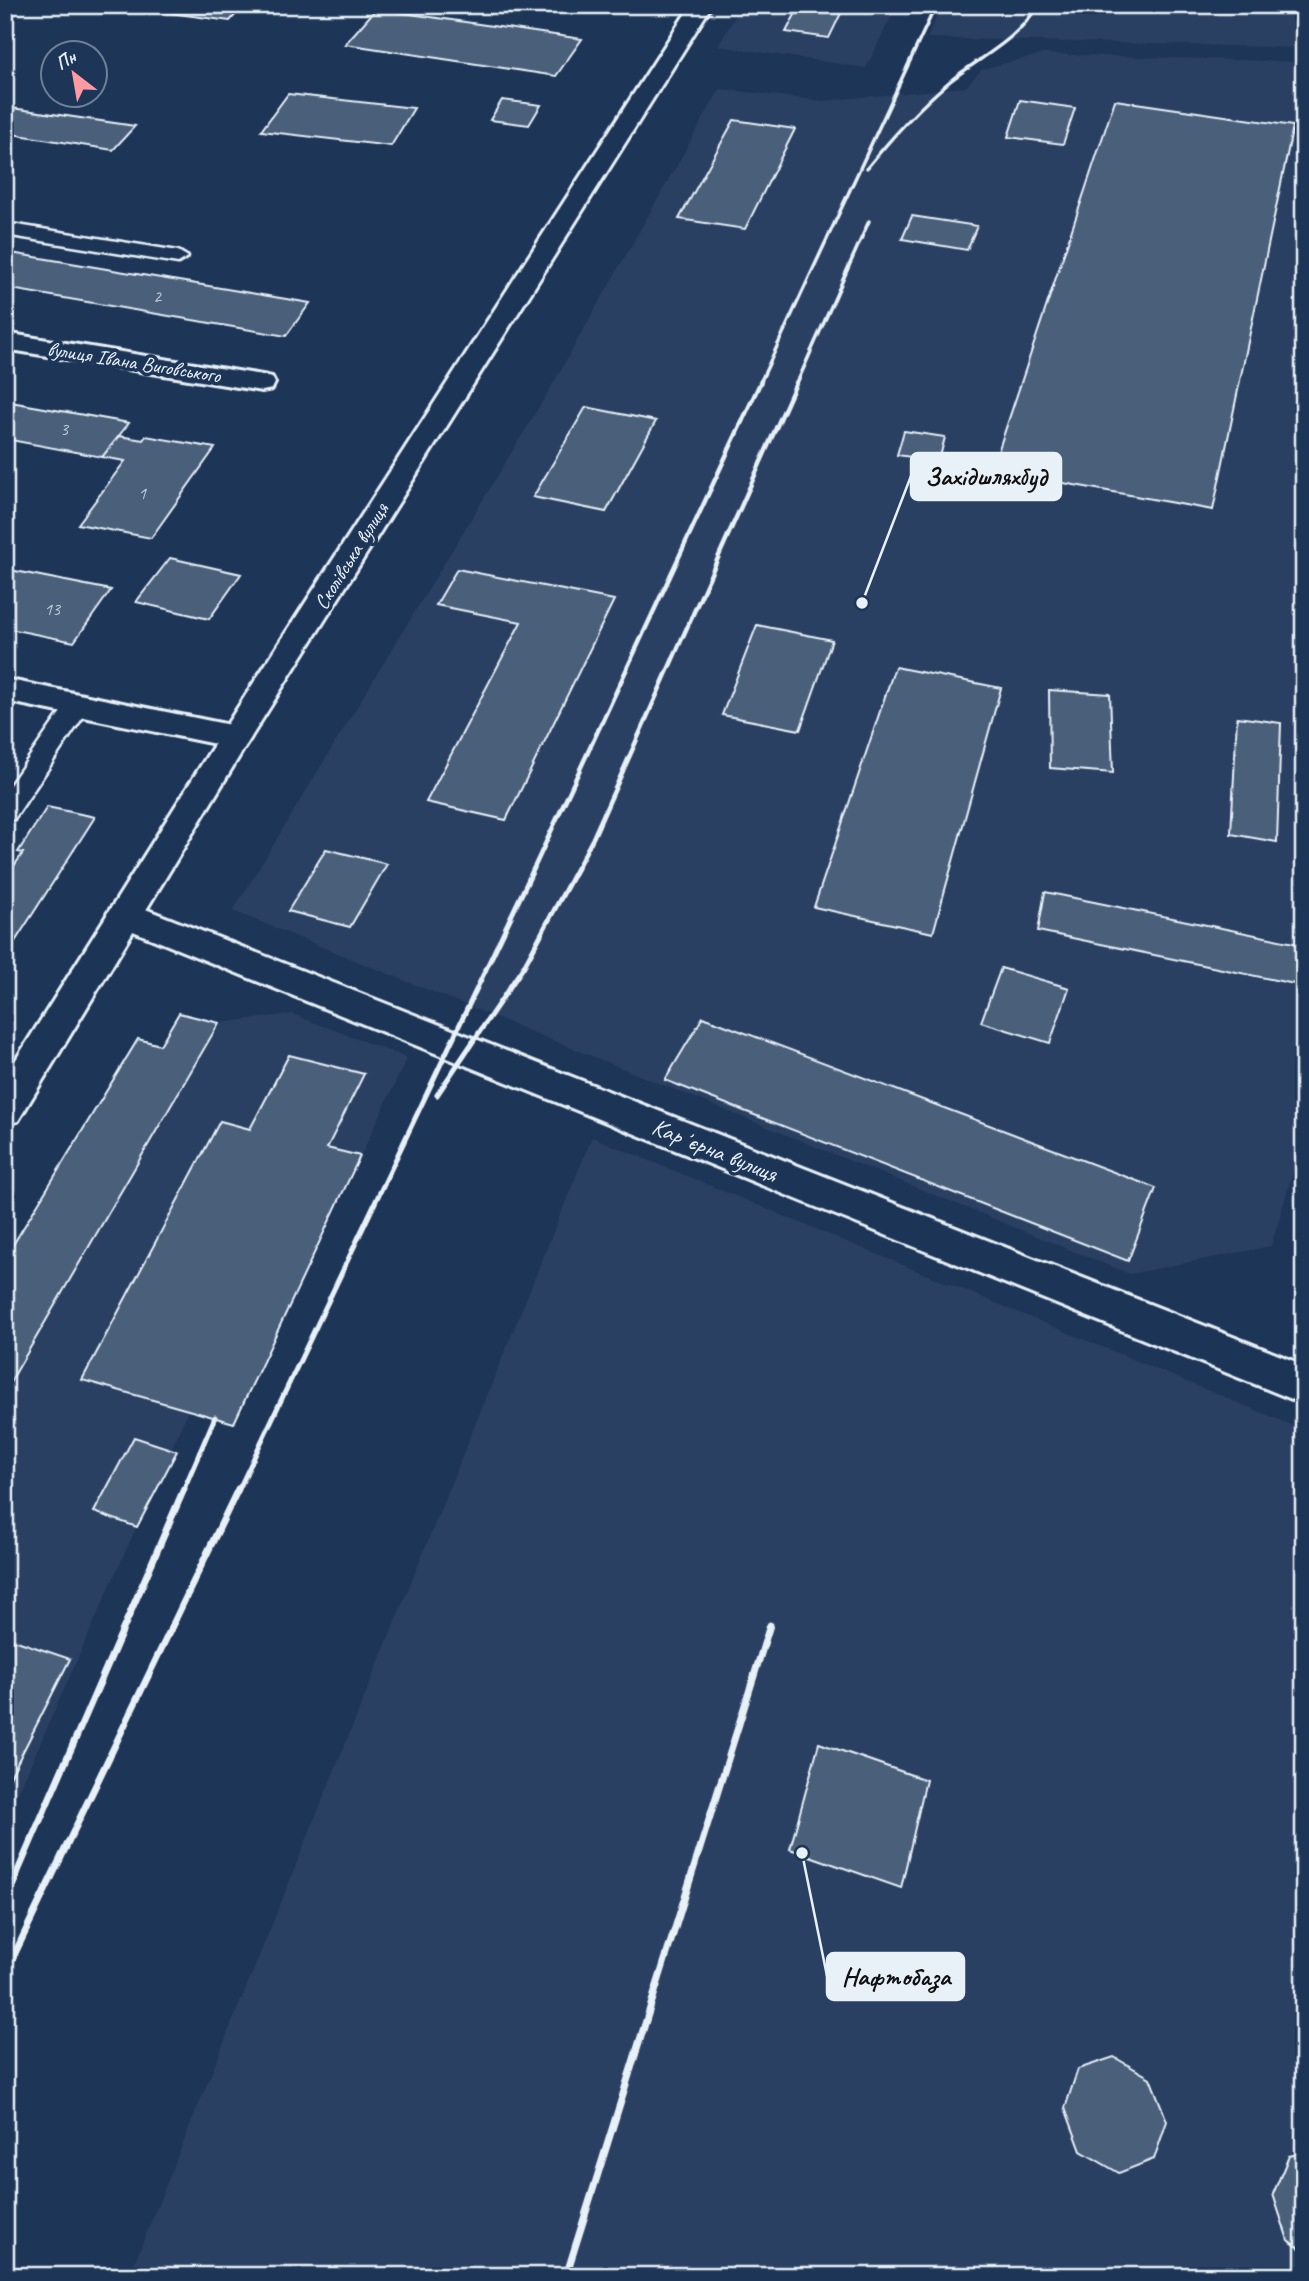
<svg xmlns="http://www.w3.org/2000/svg" width="1309" height="2281" font-family="Caveat,sans-serif">
<rect width="100%" height="100%" fill="#1d3557"/>
<filter id="ink" filterUnits="userSpaceOnUse"><feTurbulence type="fractalNoise" baseFrequency=".0143" numOctaves="2"/><feDisplacementMap in="SourceGraphic" scale="14" xChannelSelector="R" yChannelSelector="G"/><feConvolveMatrix kernelMatrix="1 2 1 2 8 2 1 2 1" color-interpolation-filters="sRGB"/></filter>
<g filter="url(#ink)">
<path fill="#2a4162" d="M742 5H897L866 68 718 46Z
M942 5H1304V48L927 38Z
M1043 54 1304 62V818L1299 1152 1271 1246 1130 1274 233 911 550 389 720 89 823 101 966 87 982 69Z
M179 1013 219 1023 292 1014 407 1058 234 1423 188 1411 5 1822V1258L138 1039 160 1045Z
M592 1137 1304 1430V2276H129Z"/>
<path fill="#495e7a" stroke="#e8f1f8" stroke-width="2" d="M109 5H244L230 21Z
M800 5H845L829 38 786 32Z
M376 9 582 39 556 76 345 44Z
M288 94 414 108 391 146 261 131Z
M502 100 541 105 529 125 490 120Z
M1020 100 1075 108 1063 144 1008 137Z
M1115 100 1293 126 1213 510 992 470Z
M5 107 135 126 113 150 5 133Z
M734 120 795 129 745 229 679 219Z
M912 216 977 226 967 250 902 239Z
M5 252 310 303 286 336 5 288Z
M5 401 129 423 102 457 5 439Z
M586 407 656 421 606 512 533 497Z
M904 431 945 437 939 461 897 455Z
M119 436 143 440 146 436 215 448 151 538 78 524 125 461 102 457Z
M170 558 241 574 209 619 136 602Z
M5 569 111 590 74 642 5 628Z
M457 569 614 600 506 820 426 802 521 622 436 605Z
M757 625 832 640 800 730 722 715Z
M895 667 1001 688 933 933 814 907Z
M1049 690 1110 694 1113 773 1050 768Z
M1237 717 1281 723 1277 842 1231 834Z
M47 807 95 817 5 957V879L23 853 18 852Z
M326 849 387 864 350 927 288 911Z
M1045 892 1304 945V986L1038 931Z
M1001 968 1069 988 1050 1043 981 1022Z
M179 1013 219 1023 5 1391V1258L138 1039 160 1045Z
M703 1017 1156 1188 1128 1261 665 1080Z
M289 1055 364 1074 327 1148 360 1156 234 1423 82 1380 220 1121 250 1129Z
M134 1437 177 1451 137 1527 94 1512Z
M5 1637 70 1659 5 1787Z
M819 1743 926 1780 901 1888 790 1849Z
M1114 2057 1150 2078 1167 2121 1154 2159 1119 2173 1081 2151 1065 2108 1078 2069Z
M1304 2153V2251L1288 2240 1273 2194 1289 2156Z"/>
<g fill="none" stroke-linecap="round" stroke-linejoin="round">
<g stroke="#e8f1f8" stroke-width="5">
<path id="lane" d="M5 223 178 251 188 257 178 263 5 235Z
M79 697 88 699 91 705 14 819 5 821V792L70 699Z"/>
</g>
<g stroke="#e8f1f8" stroke-width="6">
<path id="street" d="M5 333 262 375 272 377 275 383 272 389 262 391 5 349Z
M5 679 235 726 246 729 251 737 246 745 235 748 5 701Z
M125 901 1304 1365V1404L113 923 107 914 113 905Z"/>
</g>
<g stroke="#e8f1f8" stroke-width="6">
<path id="secondary" d="M691 5H712L246 745 18 1121 5 1125V1077L224 729Z"/>
</g>
<use href="#lane" fill="#1d3557" fill-rule="evenodd"/>
<use href="#street" fill="#1d3557" fill-rule="evenodd"/>
<use href="#secondary" fill="#1d3557" fill-rule="evenodd"/>
<path stroke="#e8f1f8" stroke-width="3.5" d="M867 168C892 137 918 108 949 82 980 57 1017 41 1038 5
M760 383 936 5
M797 383 869 221"/>
<path stroke="#e8f1f8" stroke-width="4.5" d="M533 870 761 381
M576 870 593 838 797 381"/>
<path stroke="#e8f1f8" stroke-width="5" d="M437 1095 524 966 577 868
M183 1491 215 1417
M238 1491 534 868"/>
<path stroke="#e8f1f8" stroke-width="7" d="M5 1908 18 1871 184 1489
M5 1974 238 1489
M566 2276 770 1625"/>
</g>
</g>
<g text-anchor="middle" stroke-width="7" stroke-linejoin="round" paint-order="stroke">
<g font-size="18" fill="#c0ccd8">
<text x="157" y="302">2</text>
<text x="64" y="435">3</text>
<text x="142" y="499">1</text>
<text x="52" y="615">13</text>
</g>
<g font-size="21" fill="#e8f1f8" stroke="#1d3557">
<text transform="translate(134 362) rotate(9)" y="7">вулиця Івана Виговського</text>
<text transform="translate(351 556) rotate(-58)" y="7">Сколівська вулиця</text>
</g>
<g font-size="24" fill="#e8f1f8" stroke="#1d3557">
<text transform="translate(715 1150) rotate(22)" y="8">Карʼєрна вулиця</text>
</g>
</g>
<path fill="none" stroke="#e8f1f8" stroke-width="2.5" d="M862 603L911 476M802 1853L827 1976"/>
<g fill="#e8f1f8" stroke="#1d3557" stroke-width="2.5">
<circle cx="862" cy="603" r="7"/>
<circle cx="802" cy="1853" r="7"/>
</g>
<g fill="#e8f1f8" stroke="#e8f1f8" stroke-width="2.5">
<rect x="911" y="453" width="150" height="47" rx="7"/>
<rect x="827" y="1953" width="137" height="47" rx="7"/>
</g>
<g font-size="26" text-anchor="middle" font-weight="bold" fill="#111">
<text x="986" y="485">Західшляхбуд</text>
<text x="896" y="1985">Нафтобаза</text>
</g>
<rect width="1309" height="2281" fill="none" stroke="#1d3557" stroke-width="28"/>
<rect x="14" y="14" width="1281" height="2253" fill="none" stroke="#e8f1f8" stroke-width="2.5" filter="url(#ink)"/>
<g transform="translate(74 74) rotate(329)"><circle r="33" fill="#1d3557" stroke="#6e8097" stroke-width="2"/>
<path d="M0-5L12 26L0 18L-12 26Z" fill="#ff9aa2"/>
<text y="-10" font-size="19" font-weight="bold" text-anchor="middle" fill="#e8f1f8">Пн</text>
</g>
</svg>
